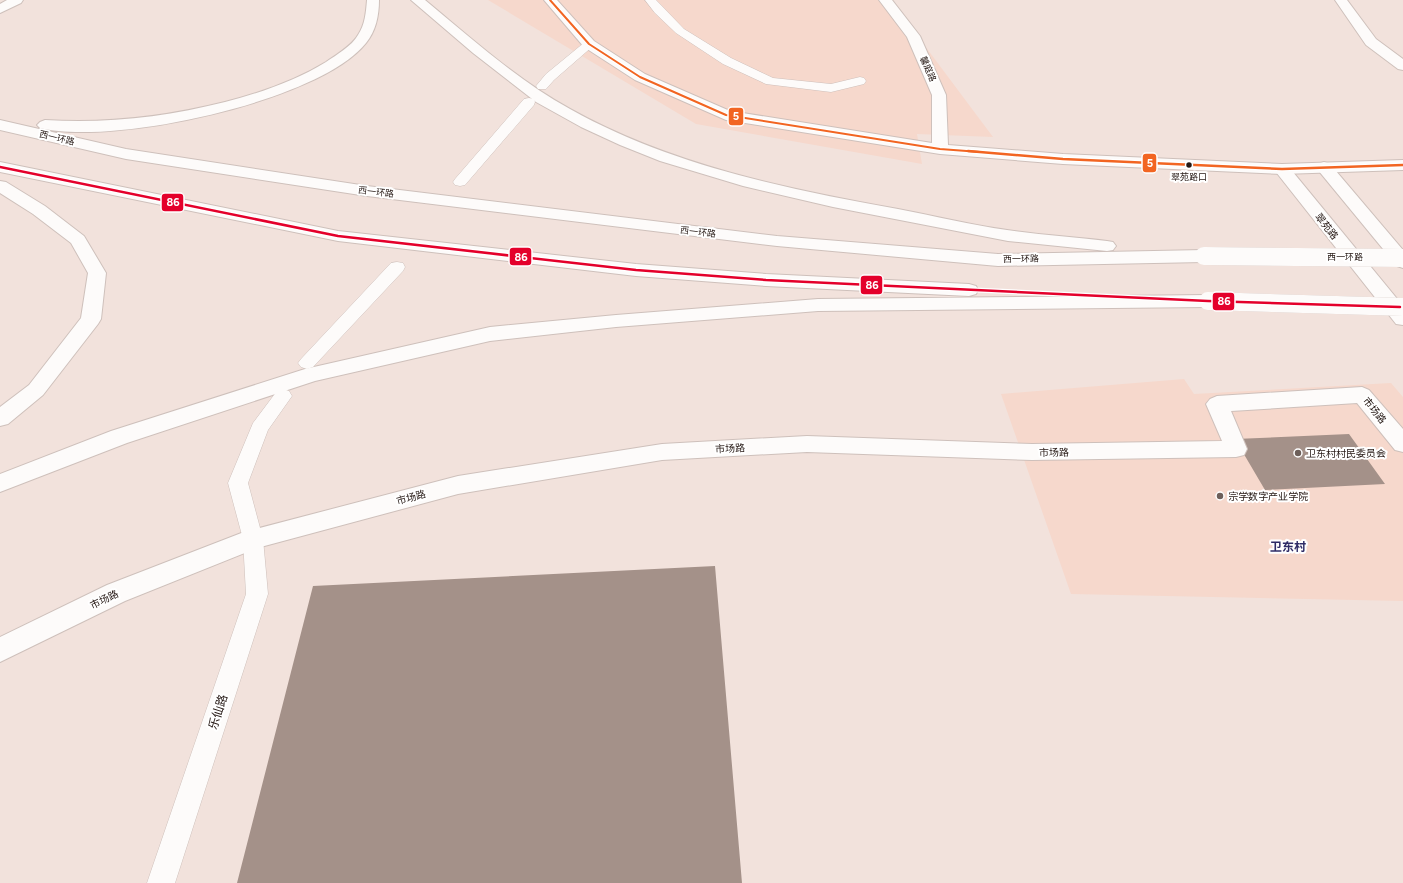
<svg xmlns="http://www.w3.org/2000/svg" width="1403" height="883" font-family="Figtree,'Noto Sans SC',sans-serif">
<rect width="100%" height="100%" fill="#f2e2dc"/>
<path fill="#f6d8cc" d="M488 0H886L922 42 993 137 917 134 922 164 696 124Z
M1184 379 1194 394 1391 383 1403 397V601L1071 594 1001 394Z"/>
<path fill="#a49189" d="M1349 434 1385 484 1265 490 1235 439Z
M715 566 742 883H237L313 586Z"/>
<g fill="none" stroke-linecap="round" stroke-linejoin="round">
<g stroke="#cec0bb" stroke-width="1">
<path id="lane" d="M645 0H656L684 29 731 58 773 78 831 84 860 77 864 78 866 81 864 84 831 92 766 84 723 64 676 33 655 13Z
M589 40 593 42 595 44 593 46 554 80 546 89H538L536 86 546 74 585 42Z
M529 98 534 99 535 102 534 105 465 185 460 186 455 185 453 182 455 179 524 99Z
M397 262 403 263 405 267 403 271 313 367 307 369 301 367 298 363 301 359 391 263Z
M283 389 289 391 292 396 268 430 248 483 263 539 268 594 175 883H147L246 594 243 539 228 483 253 423 277 391Z"/>
</g>
<g stroke="#cec0bb" stroke-width="2">
<path id="street" d="M544 0H557L594 41 645 74 730 111 932 143V95L907 37 879 0H892L920 36 946 95 948 145 1063 154 1282 164 1403 160V170L1282 174 1063 164 940 154 726 120 635 80 584 47Z
M1335 0H1347L1376 39 1403 59V70L1398 69 1366 45Z
M1362 387 1369 390 1403 429V452L1395 450 1357 403 1231 411 1247 449 1244 455 1236 457 1032 460 807 452 662 460 458 494 257 548 125 601 0 662V637L107 585 244 532 458 476 662 444 807 436 1032 444 1222 441 1206 404 1210 399 1217 396Z"/>
</g>
<g stroke="#cec0bb" stroke-width="2">
<path id="secondary" d="M1324 162 1330 164 1403 250V268L1397 266 1318 170 1316 167 1318 164Z
M1282 164 1288 166 1403 306V325L1396 324 1276 172 1274 169 1276 166Z"/>
</g>
<g stroke="#cec0bb" stroke-width="2">
<path id="highway" d="M7 0H23L21 3 0 13V4Z
M367 0H379C379 15 376 31 366 43 319 102 111 146 40 128L37 125 40 122 45 120C106 124 165 117 225 102 260 93 295 81 326 62 336 55 352 46 358 35 365 25 366 12 367 0Z
M411 0H425C471 38 517 80 570 109 670 165 786 189 898 209 935 216 971 225 1007 230 1040 235 1074 237 1107 241L1113 242 1116 246 1113 250 1107 251 1008 241 833 207 743 186 660 161 620 145 581 127 536 102 473 53Z
M0 120 126 149 367 186 777 236 998 254 1204 250 1210 252 1213 256 1210 260 1204 262 998 266 777 246 367 196 126 159 0 130Z
M0 162 338 231 636 264 766 274 969 284 976 286 978 290 976 294 969 296 766 286 636 276 338 241 0 172Z
M0 181 6 182 45 206 84 236 106 273 101 319 98 324 43 395 8 424 0 426V407L29 385 81 318 88 273 71 243 33 214 0 193Z
M1208 295 1215 297 1218 301 1215 305 1208 307 818 311 616 327 490 341 315 381 127 443 0 492V474L111 431 305 369 490 327 616 315 818 299Z"/>
</g>
<use href="#lane" fill="#fdfbfa" fill-rule="evenodd"/>
<use href="#street" fill="#fdfbfa" fill-rule="evenodd"/>
<use href="#secondary" fill="#fdfbfa" fill-rule="evenodd"/>
<use href="#highway" fill="#fdfbfa" fill-rule="evenodd"/>
<g stroke="#cec0bb" stroke-width="18" stroke-linecap="butt">
<path id="highway-bridge" d="M1204 256 1403 258
M1208 301 1403 307"/>
</g>
<use href="#highway-bridge" stroke="#fdfbfa" stroke-width="18"/>
<g stroke="#fff" stroke-width="4">
<path id="bus-1-far1" d="M550 0 589 44 640 77 726 115 940 149 980 152"/>
</g>
<g stroke="#fff" stroke-width="5">
<path id="bus-1" d="M968 151 1063 159 1282 169 1403 165"/>
</g>
<g stroke="#fff" stroke-width="5">
<path id="bus-2" d="M0 167 338 236 636 270 766 280 1208 301 1400 307"/>
</g>
<use href="#bus-1-far1" stroke="#f26522" stroke-width="2"/>
<use href="#bus-1" stroke="#f26522" stroke-width="2.5"/>
<use href="#bus-2" stroke="#e4002b" stroke-width="2.5"/>
</g>
<circle fill="#251814" stroke="#fff" stroke-width="1.5" cx="1189" cy="165" r="3.5"/>
<g fill="#6d5f5a" stroke="#fff" stroke-width="1.5">
<circle cx="1298" cy="453" r="4"/>
<circle cx="1220" cy="496" r="4"/>
</g>
<g text-anchor="middle" stroke-width="4" stroke-linejoin="round" paint-order="stroke">
<g font-size="9" fill="#251814" stroke="#fff">
<text transform="translate(928 69) rotate(66)" y="3">馨庭路</text>
<text transform="translate(57 138) rotate(13)" y="3">西一环路</text>
<text transform="translate(376 192) rotate(7)" y="3">西一环路</text>
<text transform="translate(698 232) rotate(7)" y="3">西一环路</text>
<text x="1345" y="260">西一环路</text>
<text transform="translate(1021 259) rotate(-1)" y="3">西一环路</text>
</g>
<g font-size="9" fill="#251814" stroke="#fff">
<text x="1189" y="180">翠苑路口</text>
</g>
<g font-size="10" fill="#251814" stroke="#fff">
<text transform="translate(1327 226) rotate(51)" y="4">翠苑路</text>
<text transform="translate(1375 410) rotate(51)" y="4">市场路</text>
<text transform="translate(730 448) rotate(-3)" y="4">市场路</text>
<text transform="translate(1054 452) rotate(-1)" y="4">市场路</text>
<text transform="translate(411 497) rotate(-15)" y="4">市场路</text>
<text transform="translate(104 599) rotate(-26)" y="4">市场路</text>
</g>
<g font-size="10" fill="#251814" stroke="#fff" text-anchor="start">
<text x="1306" y="457">卫东村村民委员会</text>
<text x="1228" y="500">宗学数字产业学院</text>
</g>
<g font-size="12" font-weight="bold" fill="#2e2b66" stroke="#fff">
<text x="1288" y="551">卫东村</text>
</g>
<g font-size="12" fill="#251814" stroke="#fff">
<text transform="translate(218 712) rotate(-72)" y="4">乐仙路</text>
</g>
</g>
<g stroke="#fff" stroke-width="1.5">
<rect x="728" y="107" width="16" height="19" rx="4" fill="#f26522"/>
<rect x="1142" y="153" width="15" height="20" rx="4" fill="#f26522"/>
<rect x="161" y="193" width="23" height="19" rx="4" fill="#e4002b"/>
<rect x="509" y="247" width="23" height="19" rx="4" fill="#e4002b"/>
<rect x="860" y="275" width="23" height="20" rx="4" fill="#e4002b"/>
<rect x="1212" y="292" width="23" height="19" rx="4" fill="#e4002b"/>
</g>
<g font-size="11" text-anchor="middle" font-weight="bold" fill="#fff">
<text x="736" y="120">5</text>
<text x="1150" y="167">5</text>
<text x="173" y="206">86</text>
<text x="521" y="261">86</text>
<text x="872" y="289">86</text>
<text x="1224" y="305">86</text>
</g>
</svg>
